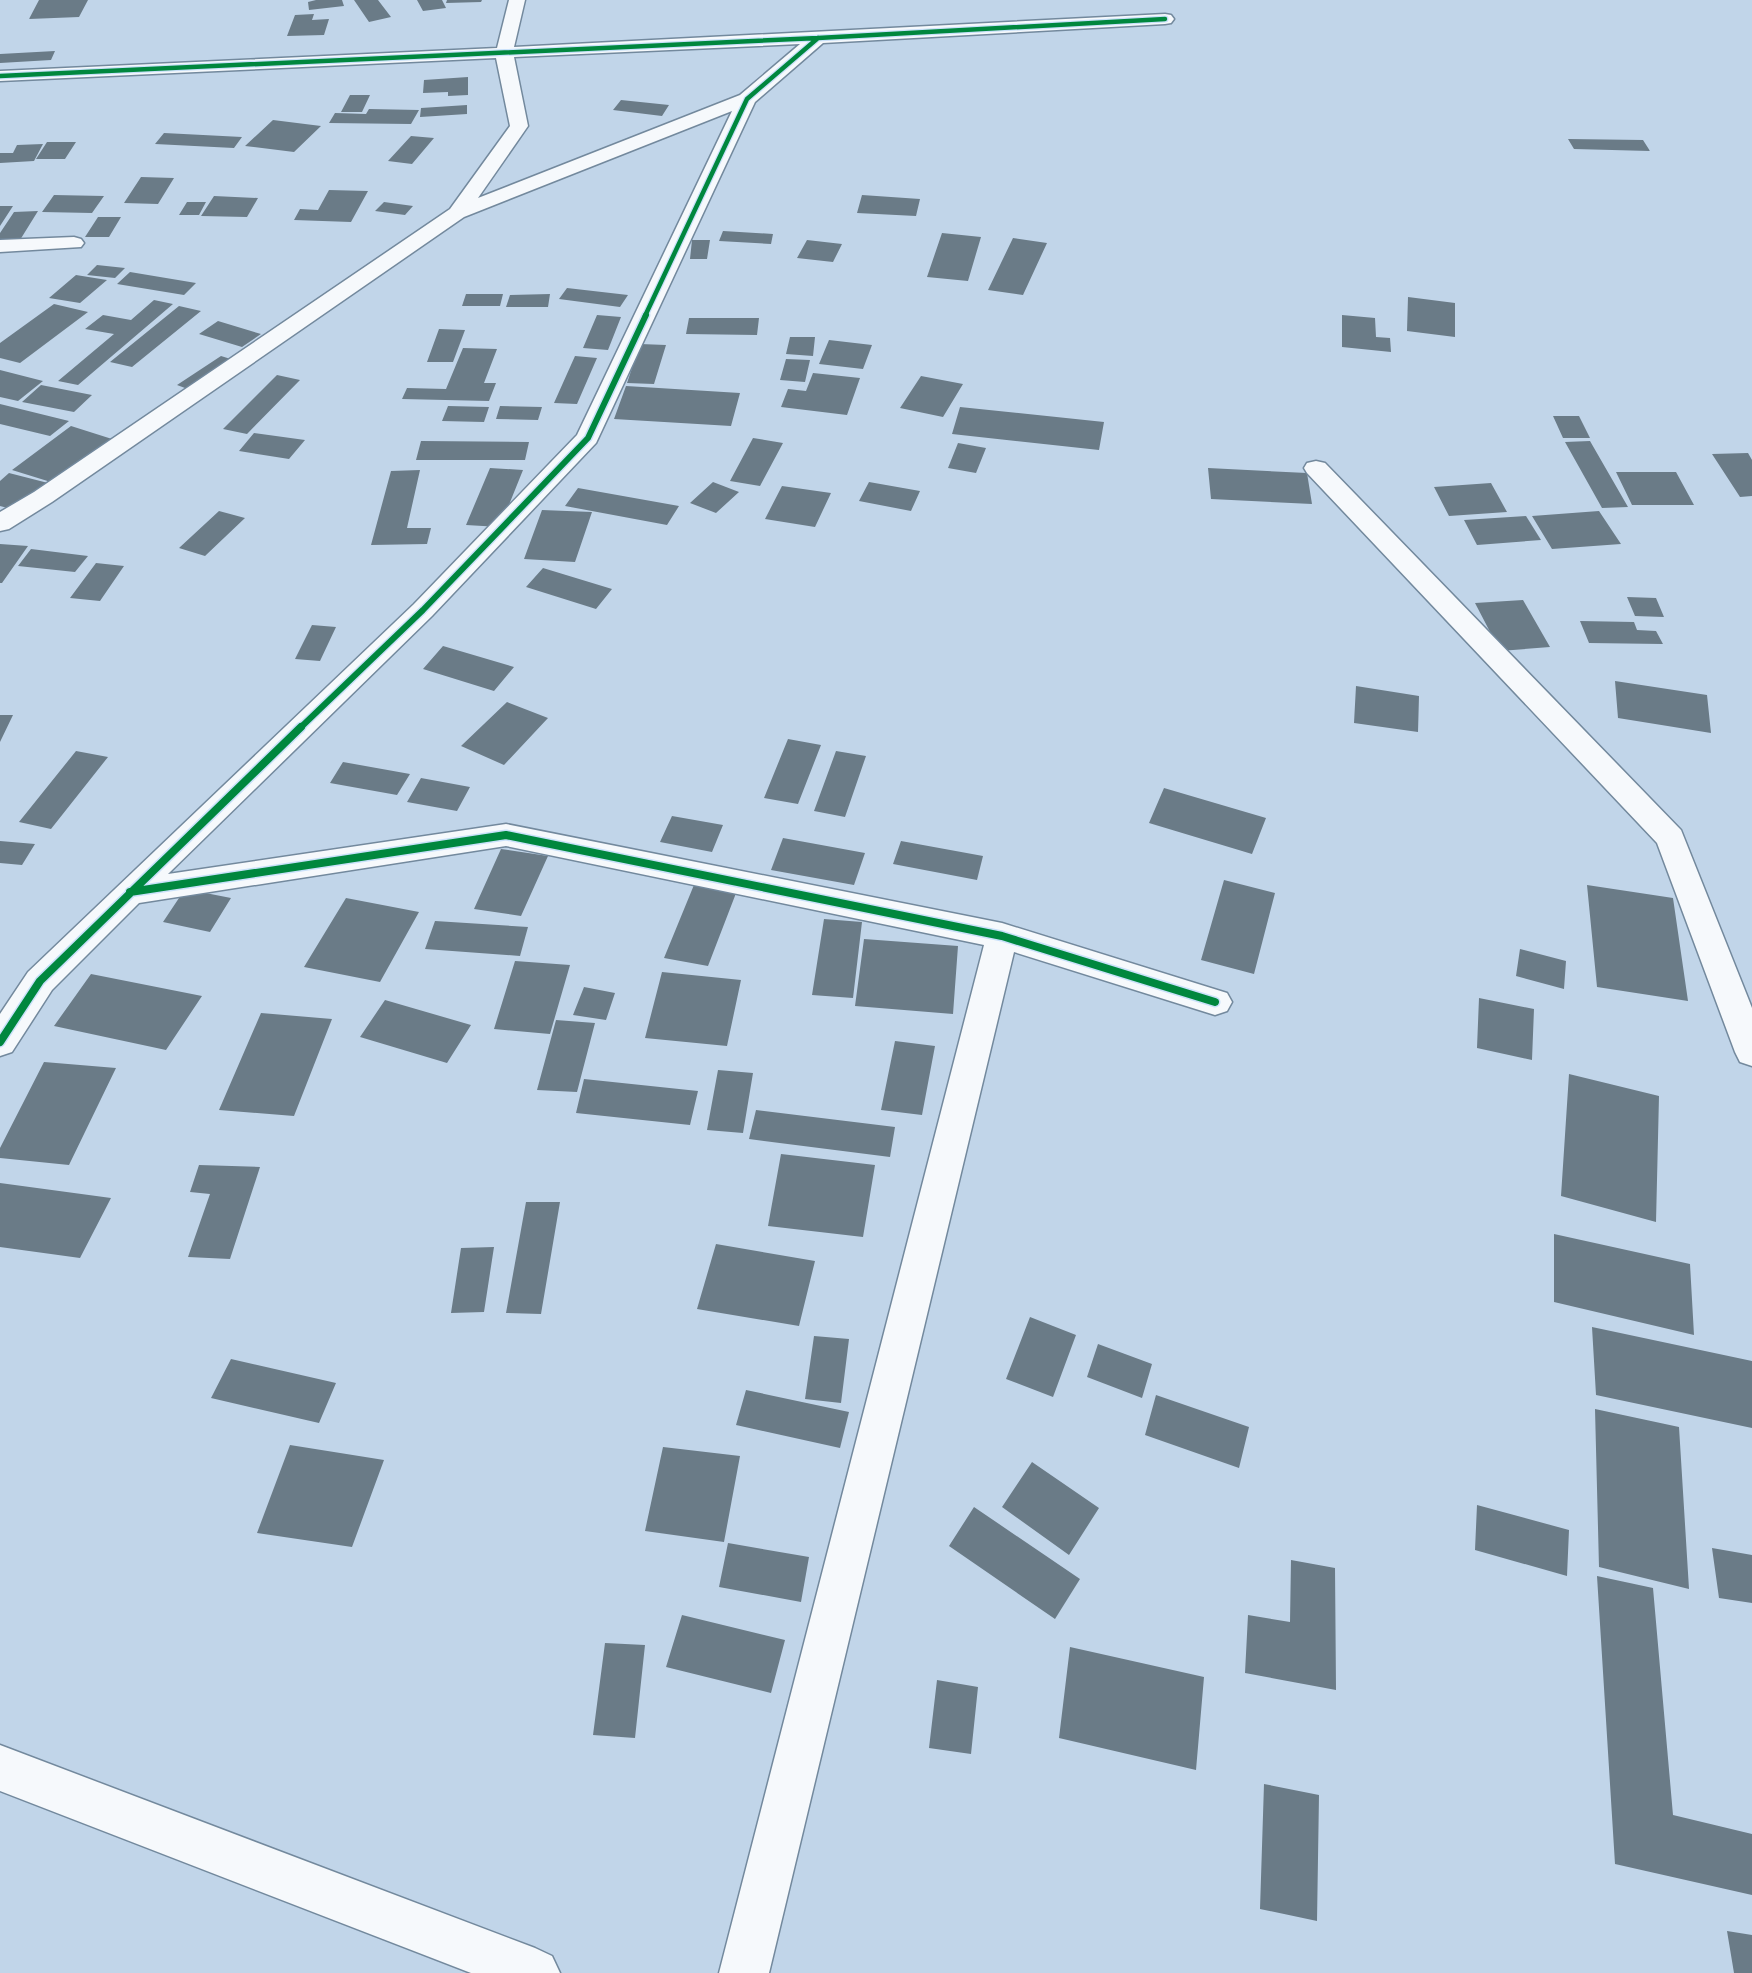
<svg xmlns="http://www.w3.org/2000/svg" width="1752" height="1973" font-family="'Fira Sans Condensed',sans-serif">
<rect width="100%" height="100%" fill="#c1d5e9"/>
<path fill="#6a7b87" d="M39 0H88L79 17 29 19Z
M316 0H342L344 6 309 10 308 2Z
M354 0H378L391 17 369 22Z
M417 0H442L446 8 423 11Z
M447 0H482L481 2 446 3Z
M314 14 312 20 329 19 324 35 287 36 295 15Z
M55 51 51 60 0 63V54Z
M468 77V95L448 96V92L423 93 424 80Z
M350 95H370L362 112H341Z
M621 100 669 105 662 116 613 110Z
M467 105V114L420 117 421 108Z
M369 109 419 110 411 124 329 123 335 113 366 114Z
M273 120 321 126 294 152 245 146Z
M164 133 242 137 234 148 155 144Z
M411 136 434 138 412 164 388 161Z
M1568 139 1643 140 1650 151 1574 149Z
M47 142H76L65 159H36Z
M43 144 34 161 0 163V153H13L17 145Z
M141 177 174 178 158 204 124 203Z
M329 190 368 191 351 222 294 220 300 209 318 210Z
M54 195 104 196 92 213 42 212Z
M862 195 920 199 916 216 857 213Z
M214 196 258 198 247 217 201 216Z
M187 202H206L199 215H179Z
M384 202 413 206 405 215 375 211Z
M0 206H13L0 226Z
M38 211 20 240 0 241V233L14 212Z
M98 217H121L109 237H85Z
M723 231 773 234 771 244 719 241Z
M942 233 981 237 968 281 927 277Z
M1013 238 1047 243 1023 295 988 290Z
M692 240H710L707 259H690Z
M807 240 842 244 833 262 797 258Z
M97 265 125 268 115 278 87 275Z
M130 272 196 283 184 295 117 284Z
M76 275 107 280 80 303 49 298Z
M567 288 628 295 620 307 559 299Z
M466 294H503L500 306H462Z
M550 294 548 307H506L510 295Z
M1408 297 1455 303V337L1407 331Z
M154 300 173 304 78 385 58 381 114 334 85 329 103 315 131 320Z
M54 304 88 312 20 363 0 358V343Z
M179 306 201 311 132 367 110 362Z
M597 315 621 317 608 350 583 348Z
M1342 315 1375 318 1376 337 1390 338 1391 352 1342 347Z
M689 318H759L757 335 686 334Z
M218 321 261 334 242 347 199 334Z
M439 329 465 330 453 362H427Z
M790 337H815L813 356 786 354Z
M829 340 872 345 863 369 819 364Z
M640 344 666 345 654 384 627 383Z
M463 348 497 349 484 383H496L489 401 402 399 407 388 446 389Z
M221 356 237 361 193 391 177 385Z
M575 356 597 358 577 404 554 403Z
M786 359 810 360 805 382 780 380Z
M0 370 43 381 18 401 0 397Z
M813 373 860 378 847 415 781 407 788 389 806 391Z
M277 375 300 380 247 434 223 429Z
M921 376 963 384 943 417 900 408Z
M41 385 92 395 74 412 22 402Z
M626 386 740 393 731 426 614 419Z
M0 404 69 421 50 436 0 424Z
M448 406 489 407 484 422 442 421Z
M500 406 542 407 538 420 496 419Z
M960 407 1104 422 1099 450 952 434Z
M1553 416H1579L1590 438H1563Z
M71 426 112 439 54 483 12 470Z
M254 433 305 440 289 459 239 451Z
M753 438 783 443 760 486 730 481Z
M421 441 529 442 525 460H416Z
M1590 441 1628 507 1602 508 1565 442Z
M958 443 986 448 976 473 948 468Z
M1748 453 1752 460V496L1740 497 1712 454Z
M490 468 523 470 500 527 466 525Z
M1208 468 1307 473 1312 504 1211 499Z
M420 470 407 528H431L427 544 371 545 391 471Z
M1616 472H1676L1694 505H1632Z
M9 473 48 483 15 510 0 506V481Z
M713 482 739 492 716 513 690 503Z
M869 482 920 491 911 511 859 501Z
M1491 483 1507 512 1449 516 1434 487Z
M782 486 831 493 815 527 765 519Z
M578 488 679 506 667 525 565 506Z
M542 510 592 512 575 562 524 559Z
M219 511 245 518 205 556 179 548Z
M1599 511 1621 544 1552 549 1532 516Z
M1526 516 1541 540 1477 545 1464 520Z
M0 544 28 546 2 583H0Z
M31 549 88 556 75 572 18 566Z
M96 563 124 566 100 601 70 598Z
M543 568 612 589 596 609 526 587Z
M1627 597 1656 598 1664 617 1635 616Z
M1523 600 1550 647 1500 651 1475 603Z
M1580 621 1634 622 1637 630 1656 631 1663 644 1589 643Z
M312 625 336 627 320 661 295 659Z
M443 646 514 667 494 691 423 669Z
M1615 681 1707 695 1711 733 1618 718Z
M1356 686 1419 696 1418 732 1354 723Z
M507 702 548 718 504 765 461 746Z
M0 715H13L0 742Z
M788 739 821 745 798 804 764 798Z
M76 751 108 757 51 829 19 822Z
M836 751 866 756 845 817 814 811Z
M343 762 410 774 397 795 330 783Z
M421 778 470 787 457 811 407 802Z
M1164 788 1266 818 1252 854 1149 823Z
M672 816 723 825 712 852 660 842Z
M783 838 865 853 854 885 771 870Z
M0 841 35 844 22 865 0 863Z
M901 841 983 856 977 880 893 864Z
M501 849 548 856 521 916 474 909Z
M696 880 738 888 708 966 664 958Z
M1224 880 1275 893 1254 974 1201 960Z
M1587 885 1673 898 1688 1001 1597 987Z
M185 889 231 898 210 932 163 922Z
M346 898 419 912 380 982 304 967Z
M824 919 862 922 853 998 812 995Z
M435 921 528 927 520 956 425 949Z
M864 939 958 946 953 1014 855 1006Z
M1520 949 1566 961 1564 989 1516 976Z
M515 961 570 965 550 1034 494 1029Z
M662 972 741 980 727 1046 645 1038Z
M91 974 202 996 166 1050 54 1026Z
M584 987 615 993 606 1020 573 1015Z
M1479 998 1534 1009 1532 1060 1477 1048Z
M385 1000 471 1025 447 1063 360 1037Z
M261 1013 332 1019 294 1116 219 1110Z
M556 1020 595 1023 577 1092 537 1090Z
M895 1041 935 1046 922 1115 881 1110Z
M44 1062 116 1068 69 1165 0 1158V1148Z
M718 1070 753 1073 743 1133 707 1130Z
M1569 1074 1659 1096 1656 1222 1561 1196Z
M584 1079 698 1091 690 1125 576 1113Z
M756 1110 895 1127 890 1157 749 1139Z
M781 1154 875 1165 863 1237 768 1226Z
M199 1165 260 1167 230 1259 188 1257 210 1194 190 1192Z
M0 1183 111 1198 80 1258 0 1247Z
M526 1202H560L541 1314 506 1313Z
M1554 1234 1690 1264 1694 1335 1554 1302Z
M716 1244 815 1261 799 1326 697 1309Z
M494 1247 484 1312 451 1313 461 1248Z
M1030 1317 1076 1335 1053 1397 1006 1379Z
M1592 1327 1752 1361V1428L1596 1395Z
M814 1336 849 1339 841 1403 805 1399Z
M1098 1344 1152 1364 1142 1398 1087 1377Z
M231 1359 336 1383 319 1423 211 1398Z
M746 1390 849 1412 840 1448 736 1425Z
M1156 1395 1249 1427 1239 1468 1145 1435Z
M1595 1409 1679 1427 1689 1589 1599 1567Z
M290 1445 384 1460 352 1547 257 1533Z
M663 1447 740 1456 724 1542 645 1531Z
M1032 1462 1099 1508 1069 1555 1002 1507Z
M1477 1505 1569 1530 1567 1576 1475 1550Z
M974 1507 1080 1579 1055 1619 949 1546Z
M728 1543 809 1557 801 1602 719 1587Z
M1712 1548 1752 1555V1603L1719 1598Z
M1291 1560 1335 1568 1336 1690 1245 1673 1248 1615 1290 1622Z
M1597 1576 1653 1588 1673 1815 1752 1834V1895L1615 1864Z
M682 1615 785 1640 771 1693 666 1667Z
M605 1643 645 1645 635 1738 593 1735Z
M1070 1647 1204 1677 1196 1770 1059 1738Z
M937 1680 978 1687 971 1754 929 1748Z
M1264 1784 1319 1795 1317 1921 1260 1909Z
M1727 1931 1752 1935V1973H1734Z"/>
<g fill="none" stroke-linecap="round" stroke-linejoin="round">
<g stroke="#73899d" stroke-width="3">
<path id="minor" d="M509 0H525L514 47 1165 14 1171 15 1174 19 1171 23 1165 24 823 43 755 102 596 443 432 616 168 874 506 824 1002 923 1227 993 1232 1002 1227 1011 1215 1015 1014 952 769 1973H719L984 945 506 846 139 903 52 990 12 1052 0 1056V1014L28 972 414 604 577 435 732 111 464 217 52 502 9 529 0 531V512L34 492 450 209 510 126 496 58 0 81V71L497 48ZM800 44 740 95 478 198 528 126 514 57Z
M74 237 81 239 84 243 81 247 0 252V240Z
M1316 461 1325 463 1681 830 1752 1008V1066L1740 1062 1735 1052 1657 843 1307 473 1304 468 1307 463Z
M0 1745 535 1948 552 1956 560 1973H471L0 1791Z"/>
</g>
<use href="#minor" fill="#f6f9fc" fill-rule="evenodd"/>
<g stroke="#c9e1fa" stroke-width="7">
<path id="cycleway-far2" d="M0 76 818 38 1165 19
M645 316 747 99 818 38"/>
</g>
<g stroke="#c9e1fa" stroke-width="9">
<path id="cycleway-far1" d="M299 729 423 610 588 438 646 315"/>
</g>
<g stroke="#c9e1fa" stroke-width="11">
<path id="cycleway" d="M130 892 506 835 1002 936 1215 1002
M0 1042 40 981 301 727"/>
</g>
<use href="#cycleway-far2" stroke="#00873e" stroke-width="4.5"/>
<use href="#cycleway-far1" stroke="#00873e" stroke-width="6"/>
<use href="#cycleway" stroke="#00873e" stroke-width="8"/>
</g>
</svg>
